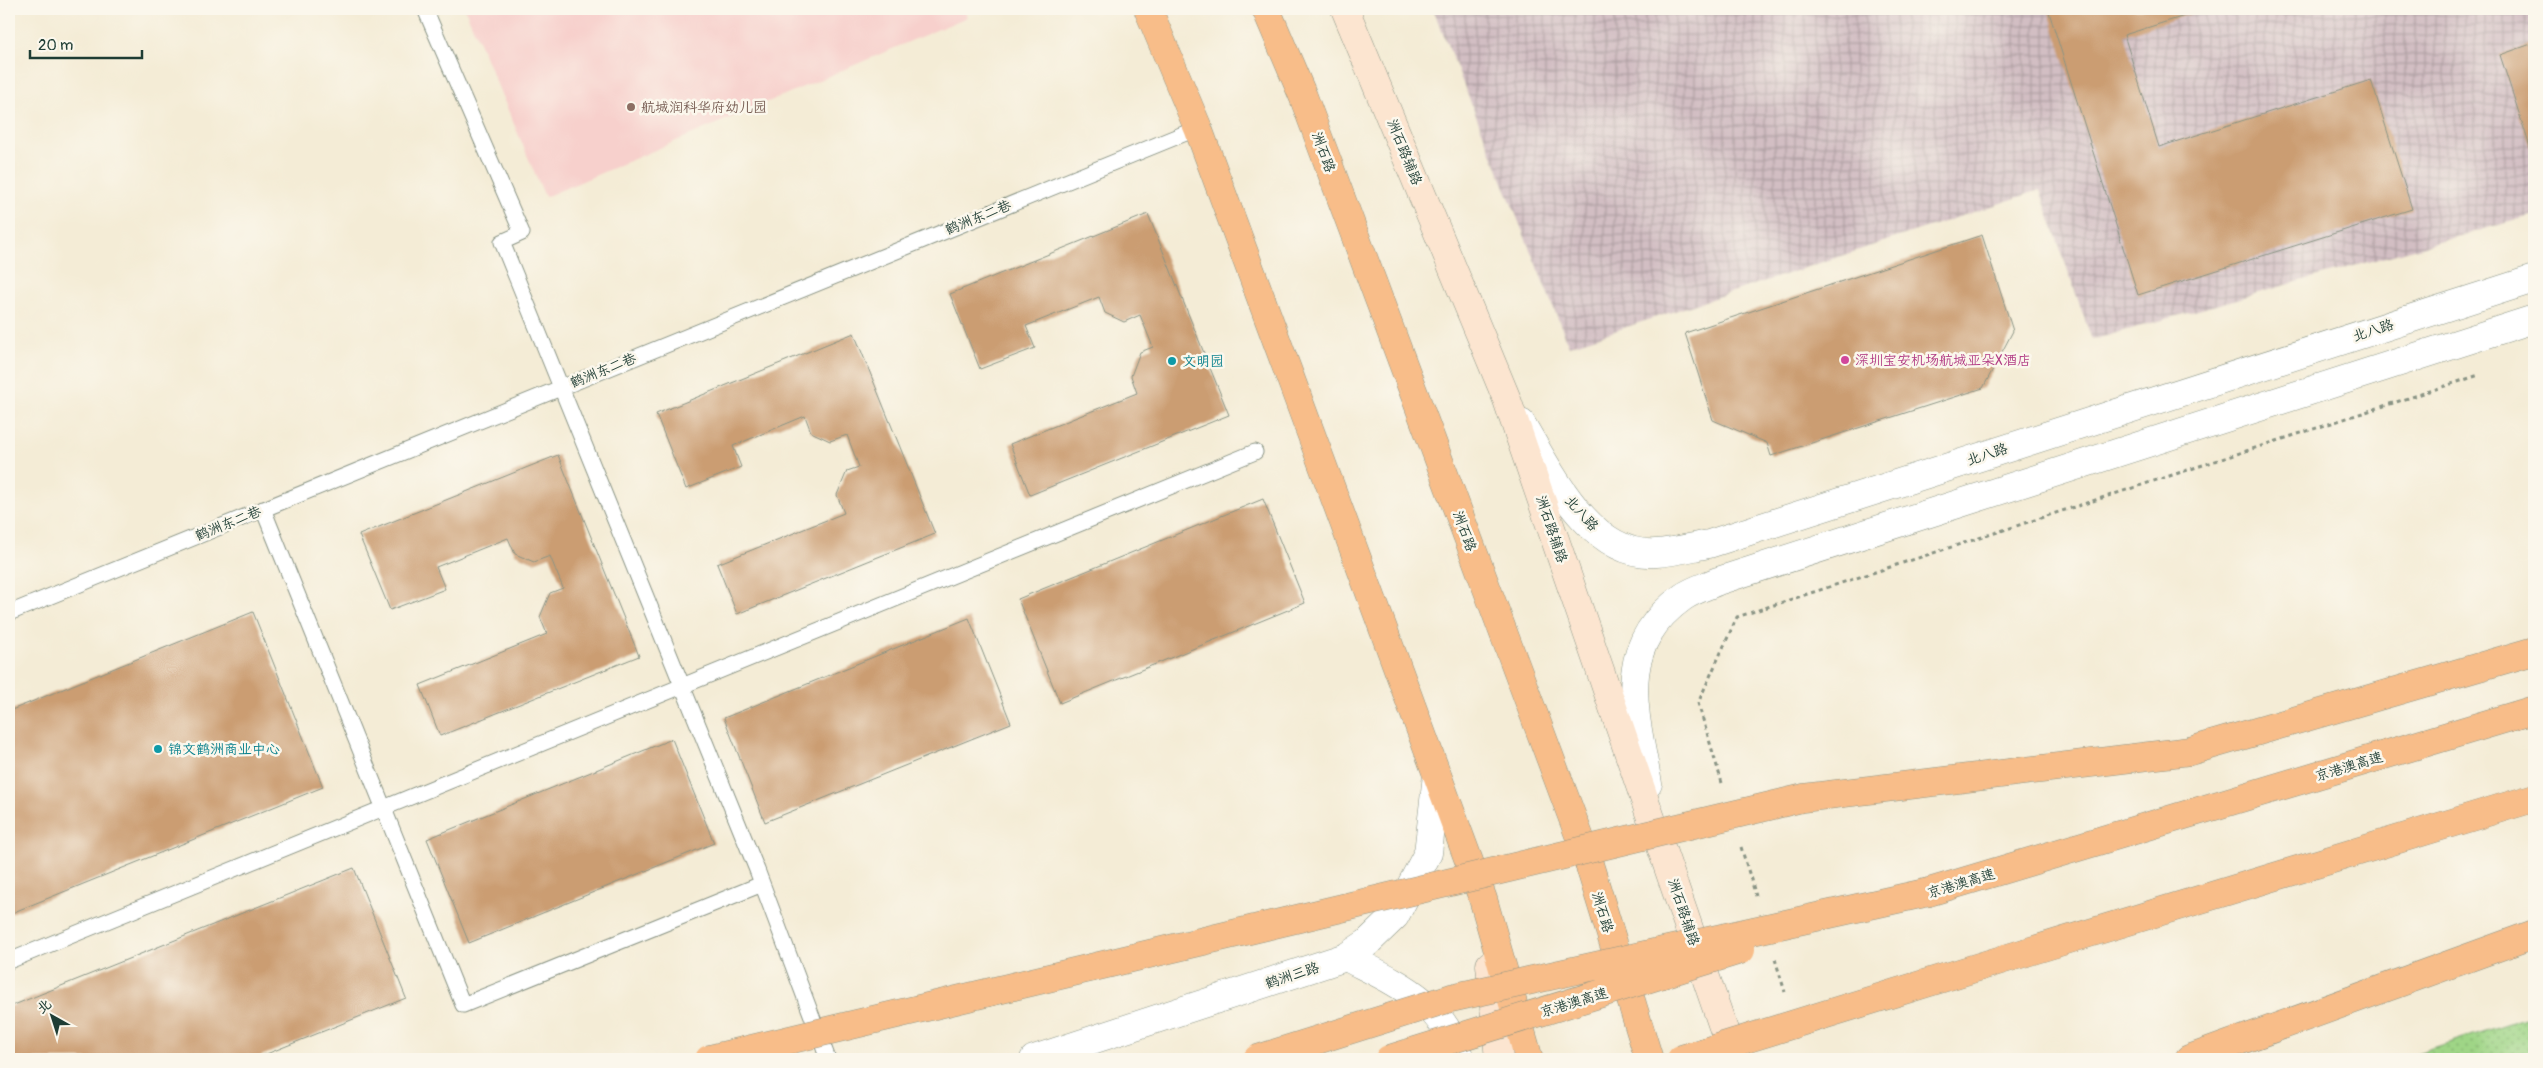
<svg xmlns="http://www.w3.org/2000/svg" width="2543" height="1068" font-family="Pangolin,'LXGW WenKai TC',sans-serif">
<defs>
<pattern id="industrial-grid" width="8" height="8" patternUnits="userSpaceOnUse" patternTransform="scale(1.25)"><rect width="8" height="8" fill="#d2bec3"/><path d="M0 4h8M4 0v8" fill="none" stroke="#aa9c9f"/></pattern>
<pattern id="park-dots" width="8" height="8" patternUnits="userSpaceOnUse" patternTransform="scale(1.25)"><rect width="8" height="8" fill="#9fd586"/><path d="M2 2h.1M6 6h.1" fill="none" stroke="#81ae6e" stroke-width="1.8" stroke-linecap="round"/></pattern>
</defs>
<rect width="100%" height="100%" fill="#fbf7ec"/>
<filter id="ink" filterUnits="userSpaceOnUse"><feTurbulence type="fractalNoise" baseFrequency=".02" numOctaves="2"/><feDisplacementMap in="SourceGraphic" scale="10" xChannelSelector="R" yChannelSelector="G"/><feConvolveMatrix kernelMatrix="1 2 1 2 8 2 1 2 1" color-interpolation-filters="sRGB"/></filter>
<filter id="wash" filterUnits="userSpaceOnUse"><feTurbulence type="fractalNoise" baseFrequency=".0096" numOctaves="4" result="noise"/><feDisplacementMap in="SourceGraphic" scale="20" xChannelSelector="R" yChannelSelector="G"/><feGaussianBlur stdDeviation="1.12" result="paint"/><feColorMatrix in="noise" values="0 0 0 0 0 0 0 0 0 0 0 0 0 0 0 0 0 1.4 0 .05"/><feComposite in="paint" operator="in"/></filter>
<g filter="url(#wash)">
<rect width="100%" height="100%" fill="#f4ecd6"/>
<path fill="#f7d0cc" d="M465 9H964L967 17 545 197Z"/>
<path fill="url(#industrial-grid)" d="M1433 9H2534V215L2092 340 2040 190 1569 346Z"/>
<path fill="url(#park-dots)" stroke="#5f895d" d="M2534 1015V1059H2399Z"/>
<g id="blocks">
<path fill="#cb9d72" d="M2048 9H2207L2124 35 2159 147 2371 80 2412 209 2138 295Z
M2534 43V159L2500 55Z
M1148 214 1229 415 1030 495 1010 444 1137 393 1131 376 1140 352 1153 347 1140 315 1124 322 1105 313 1099 297 1026 326 1035 348 980 369 950 294Z
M1982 235 2013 331 1983 388 1771 456 1767 443 1713 420 1685 333Z
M854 333 935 534 737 614 717 564 844 513 837 495 847 471 859 467 847 435 830 441 811 432 805 416 733 446 741 467 686 489 656 414Z
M558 455 639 656 440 736 420 685 547 634 540 617 550 593 563 588 550 556 534 562 515 554 508 538 436 567 445 589 390 610 359 535Z
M1263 499 1305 603 1060 703 1018 599Z
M253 612 323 787 9 914V711Z
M969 618 1011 723 765 822 724 718Z
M672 739 714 843 469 943 427 839Z
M354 868 406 998 254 1059H9V1007Z"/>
</g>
</g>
<g filter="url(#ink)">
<use href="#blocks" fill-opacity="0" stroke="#8a9485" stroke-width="1"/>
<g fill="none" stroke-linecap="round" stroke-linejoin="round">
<g stroke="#8a9485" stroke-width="17">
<path id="service" d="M425 9 522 233 502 242 757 870 828 1059
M263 509 463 1005 762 884
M9 613 1198 128
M9 961 1255 452"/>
</g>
<g stroke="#8a9485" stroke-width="29">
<path id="minor" d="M1346 957C1396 983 1442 1000 1460 1059"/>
</g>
<g stroke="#8a9485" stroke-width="29">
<path id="tertiary" d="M1521 423C1550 471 1590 558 1656 553 1674 552 1692 547 1709 544L2534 279
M1648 784C1635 712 1613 647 1683 597 1693 590 1707 586 1718 581L2534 319
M1034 1059 1346 957 1367 943 1395 916 1428 853 1437 775"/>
</g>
<g stroke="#8a9485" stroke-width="29">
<path id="secondary" d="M1345 9 1506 397 1734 1059
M1490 965 1499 1059"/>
</g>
<g stroke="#8a9485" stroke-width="29">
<path id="primary" d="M1148 9 1198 128 1483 899 1529 1059
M1266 9 1303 96 1586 854 1649 1059"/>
</g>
<g stroke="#8a9485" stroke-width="29">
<path id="motorway" d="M2190 751 2534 651
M1929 892 2534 710
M2027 952 2534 798
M2189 1059 2534 934"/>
</g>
<path stroke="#8a9485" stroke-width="3" stroke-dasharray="4 4" stroke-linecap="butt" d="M1722 783 1698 703 1737 617 2479 375
M1741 847 1756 896
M1775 959 1785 992"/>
<use href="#service" stroke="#fff" stroke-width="15"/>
<use href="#minor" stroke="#fff" stroke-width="28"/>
<use href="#tertiary" stroke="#fff" stroke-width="28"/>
<use href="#secondary" stroke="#fce5d0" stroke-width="28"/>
<use href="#primary" stroke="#f8bd89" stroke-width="28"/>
<use href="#motorway" stroke="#f8bd89" stroke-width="28"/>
<g stroke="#8a9485" stroke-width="29" stroke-linecap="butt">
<path id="motorway-bridge" d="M709 1059 1803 798 2190 751
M1257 1059 1451 998 1929 892
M1389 1059 1741 950
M1681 1059 2027 952"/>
</g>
<use href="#motorway-bridge" stroke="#f8bd89" stroke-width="28"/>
</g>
</g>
<circle fill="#8d6e63" stroke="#fbf7ec" stroke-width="2" cx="631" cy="107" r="5"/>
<circle fill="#d1479c" stroke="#fbf7ec" stroke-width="2" cx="1845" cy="360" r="5"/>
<g fill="#0f9aa8" stroke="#fbf7ec" stroke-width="2">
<circle cx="1172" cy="361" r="5"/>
<circle cx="158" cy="749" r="5"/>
</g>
<g text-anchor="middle" stroke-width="5" stroke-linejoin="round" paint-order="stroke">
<g font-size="14" fill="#785e54" stroke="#fbf7ec" text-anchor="start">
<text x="641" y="112">航城润科华府幼儿园</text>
</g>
<g font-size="14" fill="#1f3d34" stroke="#fbf7ec">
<text transform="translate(1324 152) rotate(70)" y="5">洲石路</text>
<text transform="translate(1405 152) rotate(68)" y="5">洲石路辅路</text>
<text transform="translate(978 217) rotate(-22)" y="5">鹤洲东二巷</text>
<text transform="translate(2373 330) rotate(-18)" y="5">北八路</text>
<text transform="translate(603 370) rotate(-22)" y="5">鹤洲东二巷</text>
<text transform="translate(1987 454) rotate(-18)" y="5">北八路</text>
<text transform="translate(1582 513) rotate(48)" y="5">北八路</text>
<text transform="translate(228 523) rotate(-22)" y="5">鹤洲东二巷</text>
<text transform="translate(1552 529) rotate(71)" y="5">洲石路辅路</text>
<text transform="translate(1465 531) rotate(70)" y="5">洲石路</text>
<text transform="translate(2349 766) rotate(-17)" y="5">京港澳高速</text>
<text transform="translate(1961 883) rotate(-17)" y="5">京港澳高速</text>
<text transform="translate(1603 912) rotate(73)" y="5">洲石路</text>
<text transform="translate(1684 912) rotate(71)" y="5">洲石路辅路</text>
<text transform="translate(1292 975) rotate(-18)" y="5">鹤洲三路</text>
<text transform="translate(1574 1002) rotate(-17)" y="5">京港澳高速</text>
</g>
<g font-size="14" fill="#b23c85" stroke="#fbf7ec" text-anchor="start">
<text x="1855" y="365">深圳宝安机场航城亚朵X酒店</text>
</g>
<g font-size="14" fill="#0d838f" stroke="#fbf7ec" text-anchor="start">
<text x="1182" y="366">文明园</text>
<text x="168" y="754">锦文鹤洲商业中心</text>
</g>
</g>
<rect width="2543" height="1068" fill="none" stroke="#fbf7ec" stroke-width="30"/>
<g transform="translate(52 1016) rotate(321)" stroke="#fbf7ec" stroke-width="4" paint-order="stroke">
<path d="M0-4L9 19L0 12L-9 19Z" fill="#1f3d34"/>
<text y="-8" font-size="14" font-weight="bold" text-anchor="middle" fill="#1f3d34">北</text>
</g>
<path d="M30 50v8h112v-8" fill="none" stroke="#1f3d34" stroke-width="2.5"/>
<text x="38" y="50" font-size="15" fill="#1f3d34" stroke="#fbf7ec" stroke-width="4" paint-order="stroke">20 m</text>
</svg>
